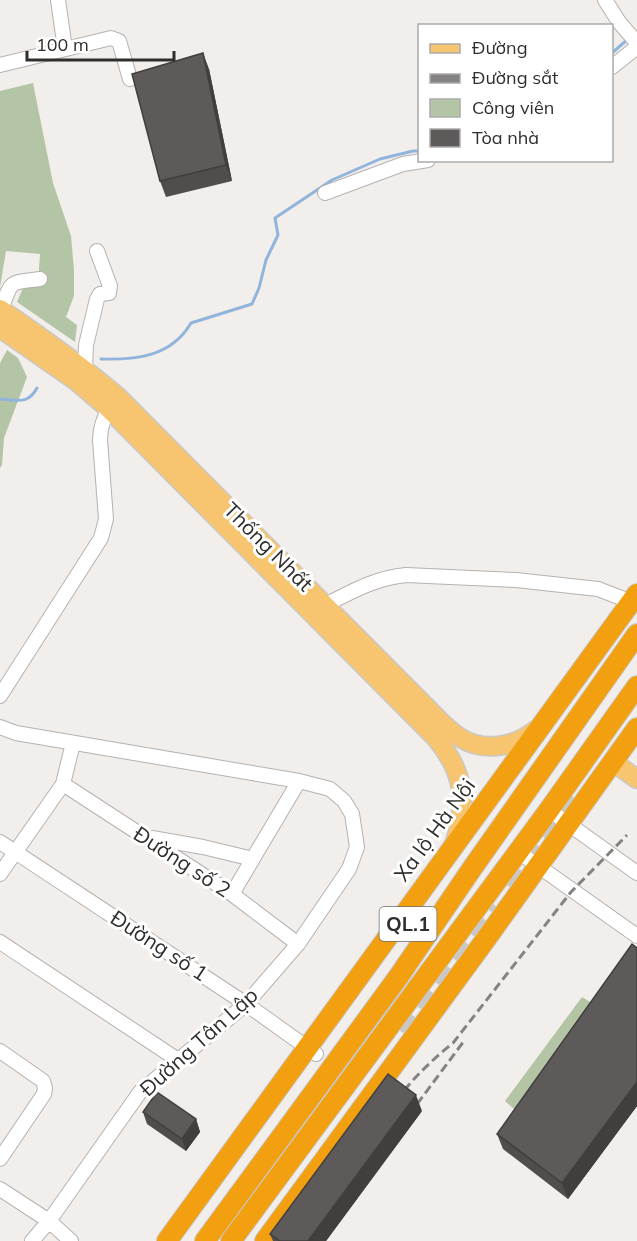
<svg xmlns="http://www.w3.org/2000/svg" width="637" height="1241" font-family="Mulish,sans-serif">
<rect width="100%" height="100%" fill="#f1eeec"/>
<path fill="#b3c5a5" d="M33 83 53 183 71 236 74 270V296L66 317 77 325 75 342 17 302 25 283 38 284 40 254 6 251 0 287V91Z
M7 350 18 358 27 377 4 438 2 465 0 468V363Z
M582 997 595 1005 521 1115 505 1101Z"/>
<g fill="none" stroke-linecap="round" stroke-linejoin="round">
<path stroke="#90b4db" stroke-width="3" d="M612 53 628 39
M101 359C136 360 171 357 191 323L252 304 259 288 266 260 278 235 275 218 332 180 380 159 413 151H420
M0 399C17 400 28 405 37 388"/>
<path stroke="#cac8c6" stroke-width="20" stroke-dasharray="20 10" stroke-linecap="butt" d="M510 887 579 791
M403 1033 496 906"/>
<g stroke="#b5b2b0" stroke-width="16">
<path id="minor" d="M58 0 65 49
M605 0 619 22 637 43
M0 65 111 38 119 41 130 79
M612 67 637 47
M325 193 403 164 428 160
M1 310C12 279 9 283 40 279
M80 374 85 369 86 345 97 299 100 294 109 293 110 286 97 251
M325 605C353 591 375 578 406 575L516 580 598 589 637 604
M0 696 101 538 106 519 100 440C100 429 103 419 109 409
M0 727 16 733 299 781 330 789 344 801 352 814 357 847 349 869 298 944 246 1004 140 1092 49 1221 32 1241
M63 784 232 894 298 944
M549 810 637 873
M152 838 203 847 253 859
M0 842 246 1004 316 1054
M517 851 637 936
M0 874 63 784 73 743
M232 894 299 781
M0 942 178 1060
M0 1051 43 1081 45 1088 44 1094 0 1159
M0 1189 49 1221 71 1241"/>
</g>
<g stroke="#c9c9c8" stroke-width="21">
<path id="major" d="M0 309C41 337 81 365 119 398L444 725C449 729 454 734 459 737 484 753 514 747 536 730
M0 328 75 380 109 409 435 737C464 771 468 801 455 842
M613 762 637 779"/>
</g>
<g stroke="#c9c9c8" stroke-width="22">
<path id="highway" d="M167 1241 637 594
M205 1241 399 976 471 870 637 634
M231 1241 549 810 637 686
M265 1241 486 939 637 728"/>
</g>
<use href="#minor" stroke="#fff" stroke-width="14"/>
<use href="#major" stroke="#f7c570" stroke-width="18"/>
<use href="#highway" stroke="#f29f10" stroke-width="20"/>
<path stroke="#858382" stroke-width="3" stroke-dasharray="9 4.5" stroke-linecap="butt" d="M396 1101C412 1079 432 1060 453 1043L571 892 627 835
M409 1115 464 1041"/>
</g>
<path fill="#504d4d" d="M209 69 232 181 166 197 160 181Z
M637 948V1106L568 1199 503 1149 497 1134Z
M422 1111 326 1241H273L270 1234Z
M143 1112 196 1119 200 1132 186 1151 147 1124Z"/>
<path fill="#413f3e" d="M203 53 209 69 232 181 226 165Z
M637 1082V1106L568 1199 562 1183Z
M416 1095 422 1111 326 1241H308Z
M196 1119 200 1132 186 1151 182 1139Z"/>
<path fill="#5d5a59" stroke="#413f3e" stroke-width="1.5" d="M203 53 226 165 160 181 132 74Z
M632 944 637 948V1082L562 1183 497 1134Z
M388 1074 416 1095 308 1241H280L270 1234Z
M157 1092 196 1119 182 1139 143 1112Z"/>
<g text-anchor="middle" stroke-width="6" stroke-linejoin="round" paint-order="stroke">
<rect fill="#fff" stroke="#6d6d6c" stroke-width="1.5" x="379.5" y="907" width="57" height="34" rx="4.5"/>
<g font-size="20" font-weight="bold" fill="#2f2e2d">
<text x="408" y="931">QL.1</text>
</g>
<g font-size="21" fill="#2f2e2d" stroke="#fff">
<text transform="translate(268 547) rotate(45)" y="7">Thống Nhất</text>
<text transform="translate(435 830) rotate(-54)" y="7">Xa lộ Hà Nội</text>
<text transform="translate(182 862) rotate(33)" y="7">Đường số 2</text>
<text transform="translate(159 946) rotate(33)" y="7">Đường số 1</text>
<text transform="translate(199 1042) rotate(-42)" y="7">Đường Tân Lập</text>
</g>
</g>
<rect x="418" y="24" width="195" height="138" fill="#ffffff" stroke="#acabab" stroke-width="1.5"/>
<rect x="430" y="44" width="30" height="9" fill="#f7c570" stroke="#acabab" stroke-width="1.5"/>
<text x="472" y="54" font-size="18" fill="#2f2e2d">Đường</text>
<rect x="430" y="74" width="30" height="9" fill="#858382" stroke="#acabab" stroke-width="1.5"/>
<text x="472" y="84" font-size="18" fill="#2f2e2d">Đường sắt</text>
<rect x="430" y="99" width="30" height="18" fill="#b3c5a5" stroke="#acabab" stroke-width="1.5"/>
<text x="472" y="114" font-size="18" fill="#2f2e2d">Công viên</text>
<rect x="430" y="129" width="30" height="18" fill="#5d5a59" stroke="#acabab" stroke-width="1.5"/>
<text x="472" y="144" font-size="18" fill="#2f2e2d">Tòa nhà</text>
<path d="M27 51v9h147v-9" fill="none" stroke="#2f2e2d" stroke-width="3"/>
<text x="36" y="51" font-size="18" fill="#2f2e2d" stroke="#ffffff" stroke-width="4.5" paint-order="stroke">100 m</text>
</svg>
